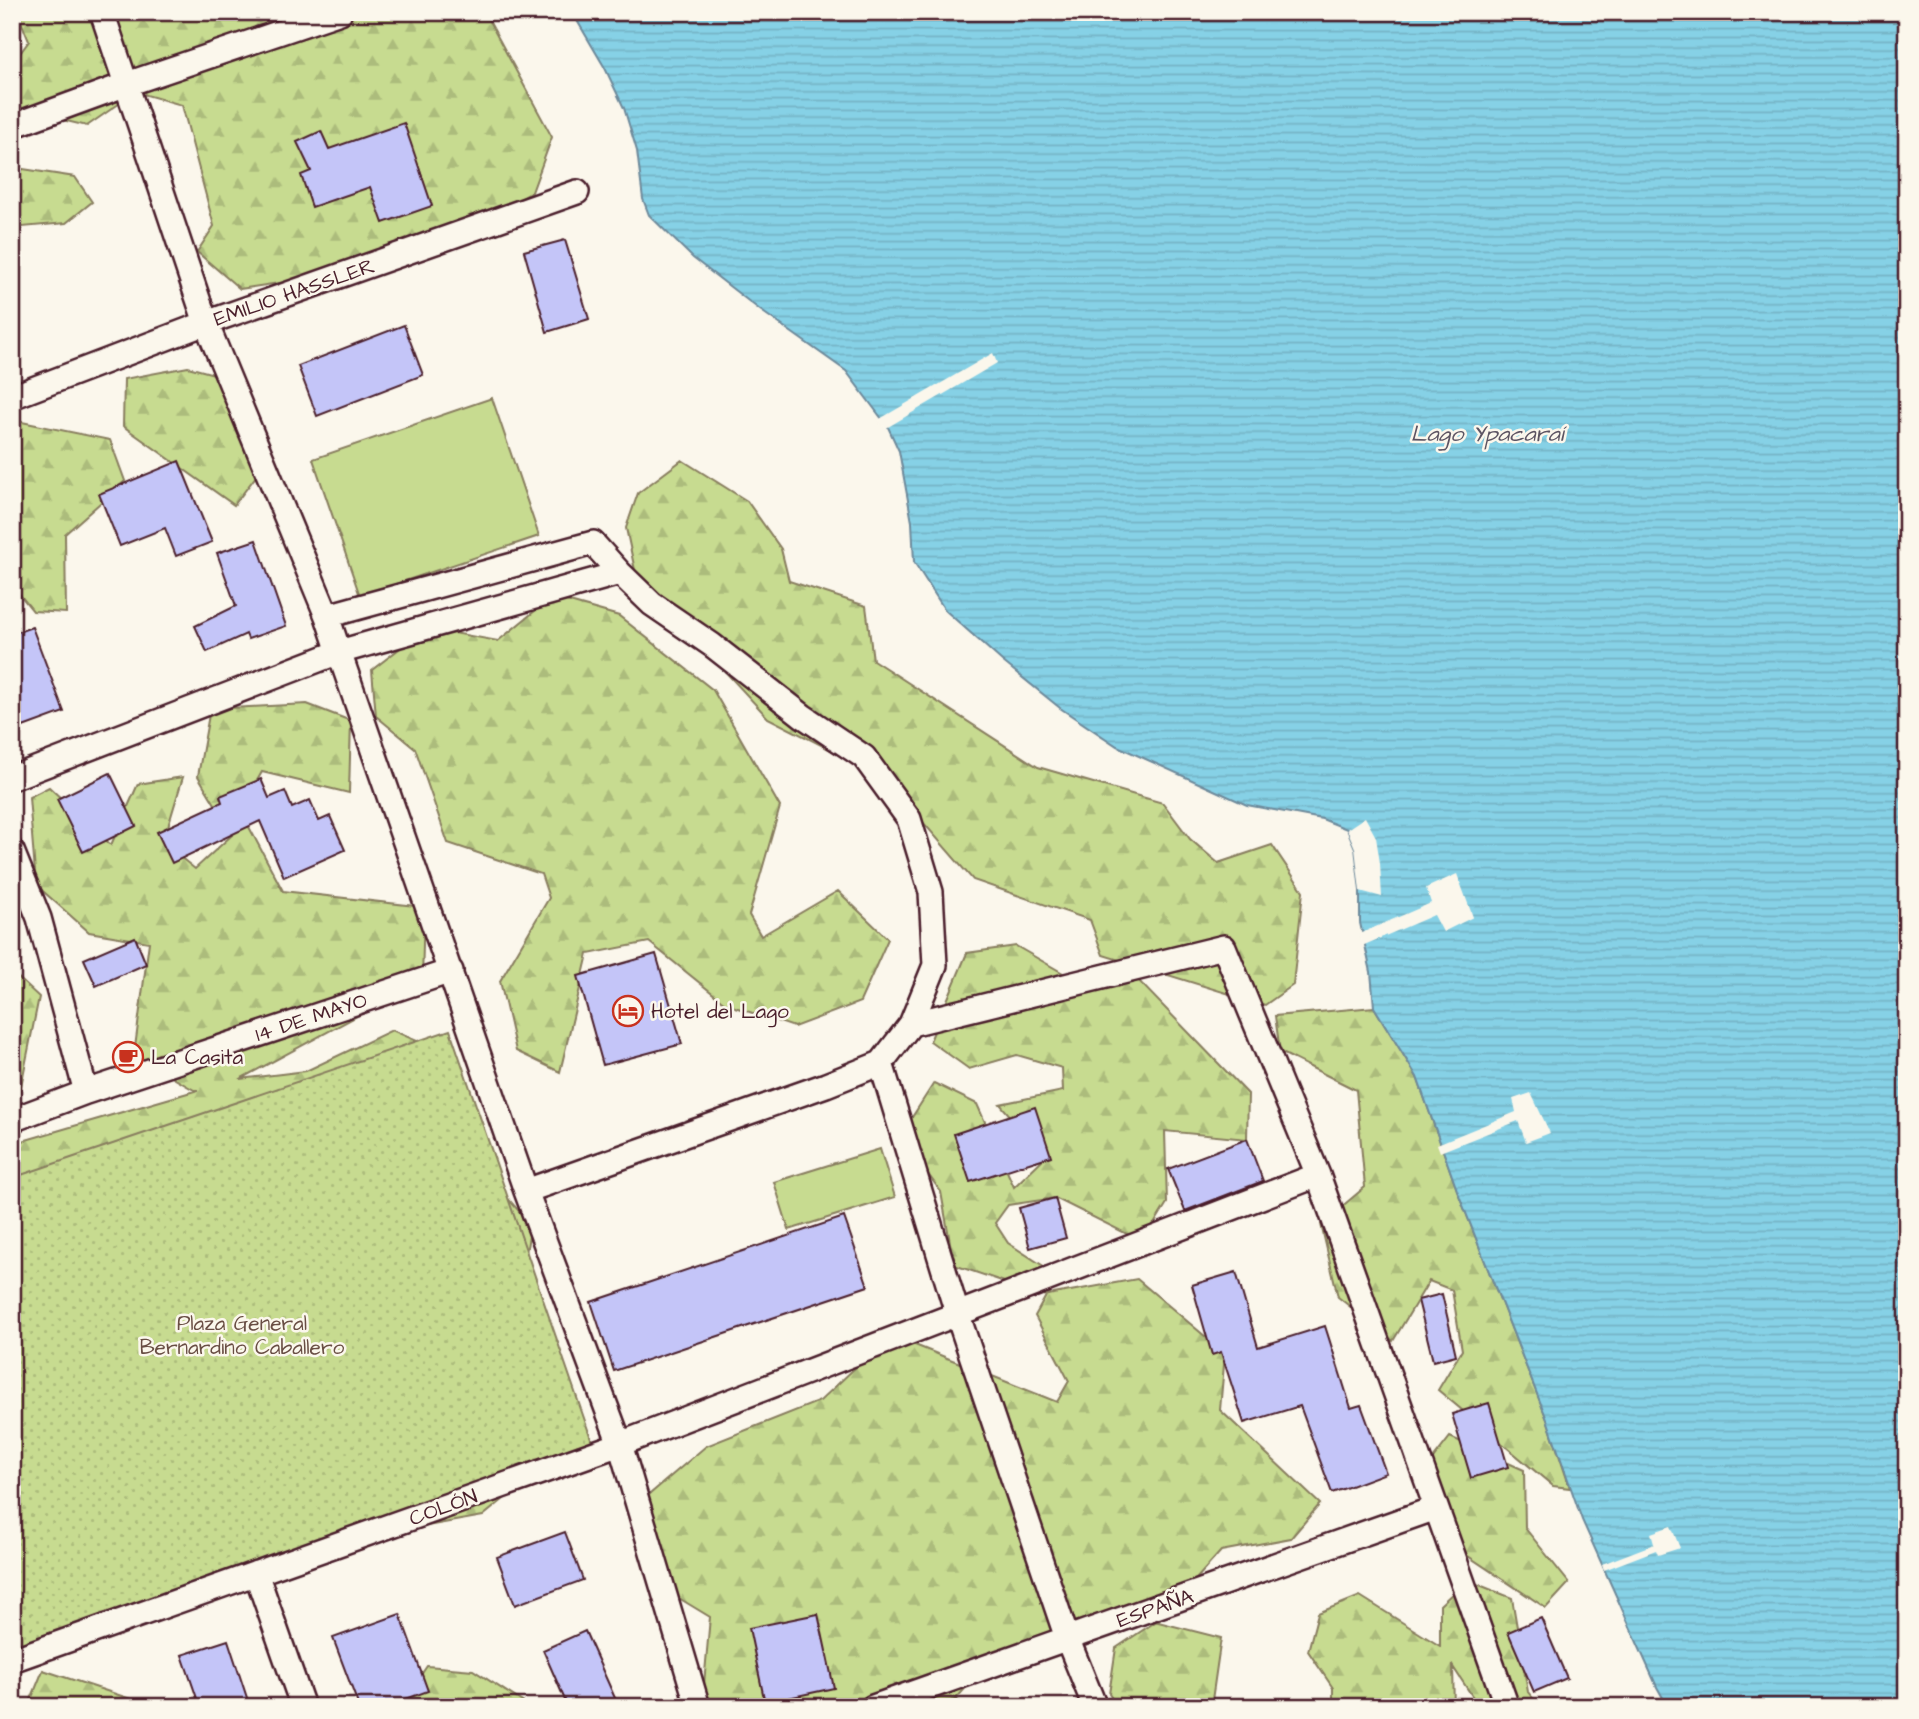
<svg xmlns="http://www.w3.org/2000/svg" width="1919" height="1719" font-family="'Architects Daughter',sans-serif">
<defs>
<pattern id="forest-firs" width="22" height="20" patternUnits="userSpaceOnUse" patternTransform="scale(1.75)"><rect width="22" height="20" fill="#c7db90"/><path d="M5 1l3.5 6h-7zM16 11l3.5 6h-7z" fill="#acbc7c"/></pattern>
<pattern id="park-dots" width="8" height="8" patternUnits="userSpaceOnUse" patternTransform="scale(1.75)"><rect width="8" height="8" fill="#c7db90"/><path d="M2 2h.1M6 6h.1" fill="none" stroke="#acbc7c" stroke-width="1.8" stroke-linecap="round"/></pattern>
<pattern id="water-rules" width="6" height="5" patternUnits="userSpaceOnUse" patternTransform="scale(1.75)"><rect width="6" height="5" fill="#86d1e6"/><path d="M0 2.5h6" fill="none" stroke="#75b3c5"/></pattern>
</defs>
<rect width="100%" height="100%" fill="#fbf7ec"/>
<filter id="ink" filterUnits="userSpaceOnUse"><feTurbulence type="fractalNoise" baseFrequency=".0143" numOctaves="2"/><feDisplacementMap in="SourceGraphic" scale="14" xChannelSelector="R" yChannelSelector="G"/><feConvolveMatrix kernelMatrix="1 2 1 2 8 2 1 2 1" color-interpolation-filters="sRGB"/></filter>
<g filter="url(#ink)">
<path fill="url(#forest-firs)" stroke="#887d5e" stroke-width="2" d="M17 12H416L488 19 552 137 532 192 406 264 240 289 197 252 214 226 182 105 136 92 87 126 12 108V64L29 41Z
M23 169 75 177 92 202 66 223 12 228V172Z
M188 367 244 382 269 459 234 505 123 426 124 379Z
M12 420 110 440 125 481 65 534 66 613 33 611 12 585Z
M682 460 747 501 781 549 789 581 866 606 873 660 1038 767 1163 803 1190 839 1218 863 1272 845 1303 891 1293 985 1265 1005 1103 955 1090 920 973 880 884 777 768 718 636 575 626 528 638 493Z
M552 597 619 616 713 690 780 807 749 915 761 936 838 891 888 939 860 1002 794 1027 726 1004 649 942 588 954 560 1072 516 1051 500 981 549 898 541 874 448 843 415 748 376 716 372 670 426 628 498 641Z
M307 704 351 721 349 793 262 772 240 810 283 891 424 907 422 981 240 1079 306 1071 392 1030 456 1058 485 1172 531 1225 523 1270 548 1463 483 1516 314 1546 12 1654V1144L198 1090H194L134 1055 149 942 89 932 36 885 29 797 49 787 111 845 138 784 183 777 163 843 195 869 233 834 198 776 210 709Z
M1016 946 1077 981 1096 967 1139 981 1248 1094 1247 1139 1165 1131 1167 1203 1143 1242 1055 1198 1008 1205 995 1223 1008 1243 1062 1278 1048 1295 1137 1279 1225 1353 1220 1410 1320 1504 1291 1538 1221 1551 1158 1622 1221 1638 1211 1707H1118L1109 1694 1116 1648 1155 1622 1085 1624 986 1664 956 1699 968 1707H951L955 1700 916 1707H702L710 1617 649 1580 636 1506 706 1446 820 1401 890 1335 1057 1402 1069 1381 1035 1316 1046 1296 954 1265 941 1192 900 1136 934 1083 977 1104 1014 1187 1045 1157 1000 1104 1063 1091 1062 1068 1017 1055 969 1069 930 1041 967 953Z
M12 972 39 997 17 1106 12 1109Z
M1374 1007 1417 1077 1457 1190 1548 1422 1570 1488 1553 1486 1438 1390 1462 1350 1452 1290 1429 1281 1393 1341 1338 1297 1321 1224 1365 1187 1356 1090 1280 1052 1275 1016Z
M1450 1437 1524 1470 1525 1528 1569 1583 1546 1608 1465 1554 1430 1463Z
M1467 1580 1512 1598 1528 1692 1540 1707H1475L1478 1705 1453 1667 1454 1707H1333V1688L1308 1651 1318 1613 1360 1596 1440 1646V1605Z
M427 1666 473 1670 530 1707H399Z
M43 1670 155 1707H28Z"/>
<path fill="url(#park-dots)" stroke="#887d5e" stroke-width="2" d="M450 1030 595 1450 12 1647V1178Z"/>
<path fill="#c7db90" stroke="#887d5e" stroke-width="2" d="M492 398 539 536 360 596 313 459Z
M880 1149 895 1197 789 1230 774 1182Z"/>
<path fill="url(#water-rules)" stroke="#6e8a9b" stroke-width="2" d="M572 12H1907V1707H1668L1657 1687 1582 1520 1548 1422 1457 1190 1417 1077 1374 1007 1371 972 1360 923V891L1355 848 1347 829 1322 819 1247 805 1117 746 1060 708 1002 661 945 610 914 562 912 522 899 451 888 427 846 371 760 310 693 258 649 215 643 199 637 151 624 108 605 68Z"/>
<path fill="#fbf7ec" d="M993 353 997 363 888 427 885 429 878 420Z
M1365 817 1376 837 1380 863 1382 897 1360 891 1355 848 1347 829Z
M1457 874 1473 917 1443 932 1434 915 1362 946 1359 934 1431 903 1426 888Z
M1531 1093 1550 1133 1526 1142 1518 1121 1440 1152 1437 1144 1516 1112 1513 1099Z
M1671 1526 1680 1548 1658 1555 1656 1550 1604 1570 1602 1564 1654 1544 1651 1533Z"/>
<path fill="#c4c5f8" stroke="#4a1f2b" stroke-width="2" d="M404 123 432 206 383 223 370 187 312 207 301 175 311 171 297 142 321 131 329 149Z
M565 240 589 319 547 332 524 251Z
M404 325 423 375 317 416 298 366Z
M179 461 212 542 176 556 165 528 120 546 99 494Z
M256 540 286 626 248 639 246 634 207 652 195 626 236 606 217 553Z
M32 627 64 712 12 731V634Z
M110 773 136 826 83 852 57 799Z
M261 779 269 798 285 791 292 808 310 800 319 821 330 816 345 850 284 877 260 821 172 863 157 832 222 802 220 796Z
M135 937 146 964 96 986 84 959Z
M656 954 682 1044 603 1065 578 976Z
M1035 1107 1051 1156 970 1182 954 1134Z
M1247 1139 1263 1181 1185 1211 1168 1169Z
M1055 1198 1066 1238 1030 1248 1019 1208Z
M844 1217 868 1286 614 1371 591 1302Z
M1236 1272 1258 1347 1325 1326 1351 1408 1361 1405 1386 1473 1332 1493 1300 1406 1244 1423 1221 1352 1212 1355 1192 1285Z
M1442 1294 1456 1355 1433 1361 1418 1300Z
M1489 1403 1508 1467 1471 1478 1452 1414Z
M565 1532 583 1580 515 1605 497 1557Z
M400 1614 428 1691 384 1707H359L333 1638Z
M818 1614 834 1688 765 1703 749 1628Z
M1541 1618 1567 1678 1534 1692 1508 1632Z
M585 1631 619 1707H568L543 1650Z
M228 1640 250 1707H200L182 1655Z"/>
<g fill="none" stroke-linecap="round" stroke-linejoin="round">
<g stroke="#4a1f2b" stroke-width="28">
<path id="street" d="M102 12 206 323 327 616 339 652 620 573
M12 126 127 84 340 12
M12 397 206 323 577 192
M327 616 593 543 620 573 652 604 712 645 803 716 864 757 909 819 931 892 935 965 911 1024 881 1063 826 1085 526 1191
M12 778 339 652 526 1191 620 1444 12 1660
M12 851 39 918 86 1092
M911 1024 1224 947 1318 1175 1507 1707
M881 1063 957 1313 1067 1638 1095 1707
M12 1120 86 1092 451 971
M256 1573 303 1707
M698 1707 620 1444 1318 1175
M873 1707 1436 1508"/>
</g>
<use href="#street" stroke="#fbf7ec" stroke-width="23"/>
</g>
</g>
<defs>
<g id="hotel-ring" transform="scale(1.575)"><circle r="9.5" fill="#fbf7ec" stroke="#c8321e" stroke-width="1.5"/><path d="M-6-4.5h1.5V1H6V5H4.5V3h-9V5H-6ZM-4 0a1.8 1.8 0 1 1 3.6 0ZM.5 0V-2.5h3Q6-2.5 6 0Z" fill="#c8321e"/></g>
<g id="cafe-ring" transform="scale(1.575)"><circle r="9.5" fill="#fbf7ec" stroke="#c8321e" stroke-width="1.5"/><path d="M-5.5-4.5H6V0H3Q3 3.5 0 3.5H-2.5Q-5.5 3.5-5.5 0ZM3-3.2v2h1.7v-2ZM-6 4.5H4V6H-6Z" fill="#c8321e"/></g>
</defs>
<g fill-rule="evenodd">
<use href="#hotel-ring" x="628" y="1011"/>
<use href="#cafe-ring" x="128" y="1057"/>
</g>
<g text-anchor="middle" stroke-width="5" stroke-linejoin="round" paint-order="stroke">
<g font-size="21" fill="#4a1f2b" stroke="#fbf7ec">
<text transform="translate(294 292) rotate(-19)" y="7">EMILIO HASSLER</text>
<text transform="translate(311 1017) rotate(-18)" y="7">14 DE MAYO</text>
<text transform="translate(443 1507) rotate(-20)" y="7">COLÓN</text>
<text transform="translate(1155 1608) rotate(-19)" y="7">ESPAÑA</text>
</g>
<g font-size="21" fill="#4a1f2b" stroke="#fbf7ec" text-anchor="start">
<text x="651" y="1018">Hotel del Lago</text>
<text x="151" y="1064">La Casita</text>
</g>
<g font-size="21" fill="#694e44" stroke="#fbf7ec">
<text x="242" y="1330">Plaza General<tspan x="242" dy="24">Bernardino Caballero</tspan></text>
</g>
<g font-size="23" font-style="italic" fill="#5c5463" stroke="#fbf7ec">
<text x="1487" y="441">Lago Ypacaraí</text>
</g>
</g>
<rect width="1919" height="1719" fill="none" stroke="#fbf7ec" stroke-width="42"/>
<rect x="21" y="21" width="1877" height="1677" fill="none" stroke="#4a1f2b" stroke-width="2.5" filter="url(#ink)"/>
</svg>
